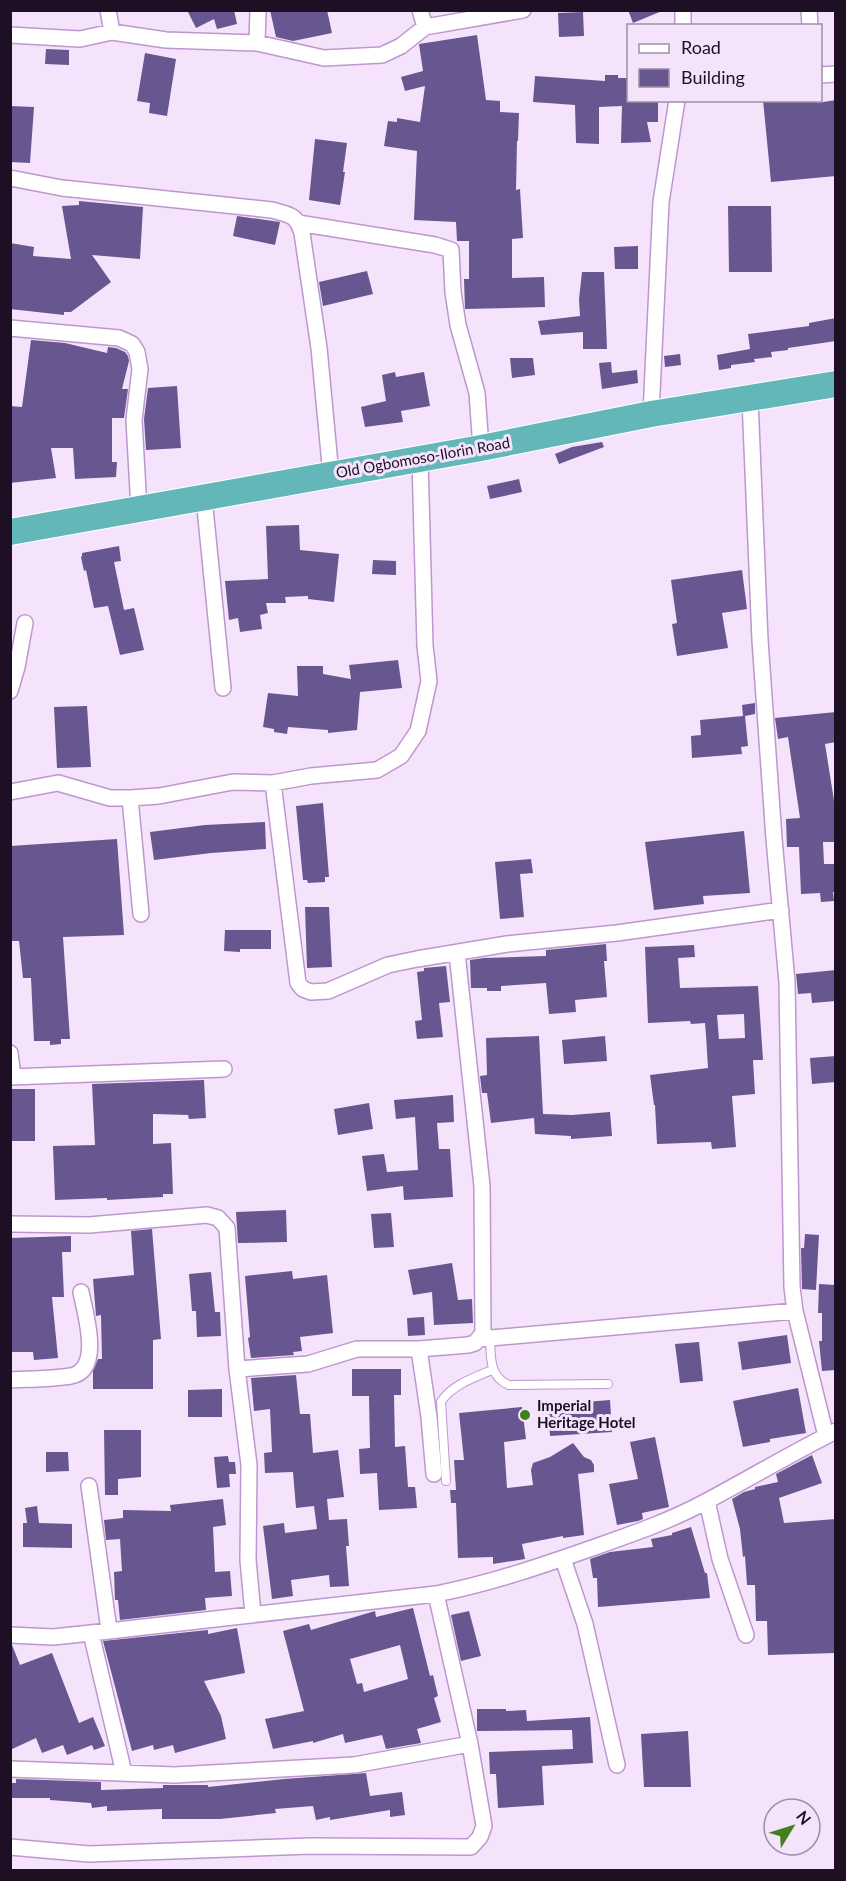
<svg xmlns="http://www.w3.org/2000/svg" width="846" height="1881" font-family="Lato,sans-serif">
<rect width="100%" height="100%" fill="#f5e3fb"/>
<path fill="#675690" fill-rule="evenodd" d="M187 10H234L237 24 217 29 214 19 196 28Z
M270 10H327L332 33 293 41 276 37Z
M628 10H662V11L633 23Z
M583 12 584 36 559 37 558 13Z
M477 35 486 100 500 101V112L519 113 518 141H517L516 190 520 189 523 238 512 239V278L544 277 545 307 465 309 464 279H469V241H457L456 222 414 220 417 151 384 146 388 121 397 122V118L420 122 425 86 405 91 401 77 423 71 419 44Z
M46 49 69 50V65L45 64Z
M145 53 176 59 167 116 149 113 150 103 137 101Z
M605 75H618V78H628V100H658V122H647L651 142 621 143 622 106 599 107V144L576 143 575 105 533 102 535 76 605 81Z
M763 100H817V103L836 100V176L771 182Z
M10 106 34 107 30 163 10 162Z
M315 139 347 143 343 172H345L340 205 309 200Z
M79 201 143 207 140 259 92 255 111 282 71 312H64V315L10 309V243L34 247 33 256 71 259 62 206 79 205Z
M728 206H771L772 272H729Z
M237 216 280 222 275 245 233 236Z
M638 246V269H615L614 247Z
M367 271 373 294 323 306 319 282Z
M582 272H604L607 349H583V332L541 335 538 321 580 316 579 299Z
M836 318V341L788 348V350L771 352 772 357 754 359 755 362 731 365V368L719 370 717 355 750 349 748 334 809 326V323Z
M31 340 65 343 107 353 108 347 116 348 125 352 128 356 129 361 122 389H128L124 418H112V462H117L116 477 75 479 73 448H51L56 478 10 483V406L22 407Z
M680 354 681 365 665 367 664 356Z
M510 358H533L535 375 512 378Z
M611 362 612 373 637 370 638 383 602 389 599 363Z
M395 372 396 377 424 372 430 406 401 411 403 422 365 427 361 407 386 401 382 375Z
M177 386 181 448 146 450 144 419 148 388Z
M602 442 604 447 559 464 555 454 572 447Z
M519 479 522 492 490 499 487 486Z
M299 525 300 550 339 554 334 602 308 599V596L285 597 286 603H266L268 613 260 615 262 629 240 632 238 618 229 620 225 581 268 579 266 526Z
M119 546 121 561 114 562 124 610 134 608 144 650 120 655 108 606 94 608 86 570 84 571 81 557 82 556V553Z
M373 560 396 561V575L372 574Z
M742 570 747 609 722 613 728 648 677 656 672 624 677 623 671 580Z
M398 660 402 688 360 692 357 730 328 733V730L288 727 287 734 274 732V729L263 727 268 693 298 696 297 666H323V674L351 679 349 665Z
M755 703V714L745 716 748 746 741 747 742 754 692 758 691 736 701 735 700 720 743 716 742 705Z
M87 706 91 767 57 768 54 707Z
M836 712V742L825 744 836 813V842H823L824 864H836V892H833L834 901 821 902 820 893 801 894 799 847H787L786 819 800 818 788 737 778 739 775 718Z
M323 803 329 877H325V882L308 883 307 880H303L296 806Z
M265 822 266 849 211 853 154 860 150 832 205 825Z
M744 831 750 893 703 896 704 904 654 910 645 842Z
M117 839 124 935 63 937 70 1039H61V1044L50 1045V1041H34L31 978H23L19 941H10V846Z
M531 859 533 873 520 874 524 917 500 919 495 862Z
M305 907H329L332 967 307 968Z
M225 930H271V949H240V952L224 951Z
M606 944 607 961H604L607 997 575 1000 576 1012 549 1014 546 983 501 986V991H487V988H471L470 960 484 958 546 956V950Z
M694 945 695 957 678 958 680 988 758 986 763 1060H753L755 1094 732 1096 736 1147 712 1149 711 1142 657 1144 655 1105H654L650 1075 708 1068 706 1035 705 1023 691 1024 690 1021 648 1023 645 947ZM744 1014 745 1038 719 1039 717 1015Z
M446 966 450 1002 439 1003 443 1037 417 1039 415 1021 422 1020 417 972 424 971V968Z
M836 970V1001L812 1003 811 993 798 994 796 974Z
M539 1036 543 1114 572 1115 610 1112 612 1136 571 1139V1136L535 1134 534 1118 491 1123 487 1093H482L480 1076 487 1075 486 1038Z
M605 1036 607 1061 564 1064 562 1040Z
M836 1056V1082L812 1084 810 1058Z
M204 1080 206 1118 189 1119 188 1115 153 1114V1144L171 1143 173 1194H163V1197L107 1200V1198L55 1200 53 1146 95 1145 92 1084Z
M10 1089H35V1141H10Z
M453 1095 454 1122 437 1123 439 1149H450L453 1197 404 1200 403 1186 367 1191 362 1156 384 1154 387 1172 418 1170 415 1117 396 1119 394 1100Z
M369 1103 373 1129 338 1135 334 1109Z
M286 1210 287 1242 238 1243 236 1212Z
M391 1213 394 1247 374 1248 371 1214Z
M152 1229 161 1339 153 1340V1389H93V1371L98 1359H102L101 1315 96 1316 93 1279 134 1275 131 1231Z
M805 1234 819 1235 816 1290 802 1289 801 1248H804Z
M71 1236V1252H62L64 1297H52L58 1358 34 1360 33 1352H10V1238Z
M452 1263 458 1300 472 1299 473 1323 434 1325 432 1292 413 1295 408 1270Z
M292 1271 293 1279 327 1275 333 1333 300 1337 302 1351 293 1352 294 1355 251 1358 248 1338 250 1337 245 1276Z
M211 1272 215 1312H220L221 1336 197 1337 196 1311H192L189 1274Z
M819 1284 836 1285V1370L822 1371 819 1341H822V1313H818Z
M424 1317 425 1335 408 1336 407 1318Z
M787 1335 791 1363 742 1370 738 1342Z
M699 1342 703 1381 680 1383 675 1344Z
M352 1369H401V1395H394L395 1447 405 1446 408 1487H415L417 1508 379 1510 377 1473 360 1474 359 1449 370 1448 369 1396H352Z
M296 1375 300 1414H310L313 1453 338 1450 344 1497 327 1499 329 1520 347 1519 349 1546H346L349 1586 330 1587 329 1575 291 1580 293 1596 272 1599 263 1526 284 1523 285 1533 317 1529 314 1506 296 1508 293 1472 265 1473 264 1453 272 1452 270 1409 254 1411 251 1378Z
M798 1388 806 1433 770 1439V1442L743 1447 733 1401Z
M222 1389V1417H188V1390Z
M610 1400 612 1432 550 1436 548 1405Z
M522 1407 526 1439 504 1442 507 1488 533 1485 531 1470 533 1463 550 1457 573 1443 584 1457 591 1460 594 1465V1472L578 1474 584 1535 563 1538V1536L522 1544 525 1559 493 1564V1557L458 1558 456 1503H451L450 1490H456L454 1460H464L459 1413Z
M104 1430H141V1477L118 1479V1495H105Z
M655 1437 669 1507 642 1513 643 1519 638 1521 617 1525 609 1484 638 1479 630 1442Z
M46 1452H68L69 1471 46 1472Z
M812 1455 822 1483 779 1498 784 1523 836 1519V1653L768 1655 767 1621H756L755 1585H747L745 1556 743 1557 740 1529 732 1499 744 1492 755 1489V1487L778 1482 776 1474Z
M228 1456 229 1462H235L236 1474H229L230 1487 217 1488 214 1457Z
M223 1499 226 1525 213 1527 215 1572 230 1571 232 1596 205 1598 206 1610 120 1620 118 1600H115L114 1572 122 1571 120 1539 106 1540 104 1520 123 1518V1510L171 1511 170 1505Z
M37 1506 39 1523 72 1524V1548L23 1547V1523H27L25 1508Z
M691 1527 705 1573H707L710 1598 598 1607 597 1578H593L590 1559 610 1552 653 1547 651 1539 672 1535V1533Z
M413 1608 430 1676 433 1675 438 1696 434 1698 441 1722 417 1729 421 1743 386 1749 382 1735 345 1743 343 1734 313 1743V1741L273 1749 265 1719 304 1711 283 1631 309 1624 311 1630 375 1611 376 1617ZM400 1645 408 1679 364 1692 362 1683 357 1684 350 1659Z
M469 1611 481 1656 461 1661 451 1615Z
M237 1628 245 1673 204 1681 221 1716 226 1739 175 1753 173 1745 154 1750 153 1745 132 1751 103 1641 208 1630V1634Z
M10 1645H12L20 1665 52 1653 79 1723 93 1717 105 1746 94 1750 92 1745 67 1755 63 1745 42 1753 36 1738 10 1750Z
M477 1709H506V1711L526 1710 527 1721 590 1717 593 1763 542 1766 544 1805 498 1808 496 1774H490L489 1752 573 1749 572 1730 477 1731Z
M688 1731 691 1787H644L641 1734Z
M366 1773 370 1796 402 1792 405 1815 390 1817V1810L330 1820V1817L316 1820 313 1806 275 1809 276 1813 220 1819H162V1809L107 1811V1806L92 1808 91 1803 50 1800V1798H10V1783H16V1779L101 1782V1790L163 1788V1785H208V1787L284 1779Z"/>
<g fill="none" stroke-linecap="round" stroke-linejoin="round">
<g stroke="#bf96ce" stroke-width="10">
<path id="service" d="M490 1339C491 1357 489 1377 509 1385L608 1384
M446 1481 441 1402C450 1386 475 1377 492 1370"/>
</g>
<g stroke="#bf96ce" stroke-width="18">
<path id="minor" d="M108 10 112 32
M420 10 425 27
M809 10 810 26
M683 26V10
M10 35 80 39 112 32 166 40 257 43 324 58 382 55 401 46 425 27 523 10
M257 43 258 10
M820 75 836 74
M10 178 62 188 272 210C290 215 296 214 302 233L319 348 331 475
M298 223 435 245 451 250 453 292 458 325 477 393 481 448
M10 328 119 338 132 344 137 352 140 369 134 420 139 509
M750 399 760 640 774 839 787 982 792 1287 795 1311 826 1436
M651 414 661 202 677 100
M204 498 223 688
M10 691 17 667 25 623
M273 783 298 983 303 989 311 992 328 991 388 965 417 959 507 944 617 933 781 910
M10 792 58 783 110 798H130L159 796 233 782 273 783 311 776 377 770 401 756 418 731 429 681 425 646 420 459
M130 798 141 914
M10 1053 13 1077
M10 1077 224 1069
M10 1224 89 1225 207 1215 218 1218 227 1228 237 1369 249 1465 248 1560 253 1614
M479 1339 795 1311
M419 1349 429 1417 434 1474
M237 1369 308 1364 357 1349H419L468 1345 475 1343 483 1333 482 1186 457 953
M10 1380C30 1379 52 1379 71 1376 103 1370 85 1313 81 1292
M89 1486 109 1630
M707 1501 720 1559 746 1635
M563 1559 585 1624 617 1765
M91 1633 124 1773
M10 1635 53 1637 91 1633 436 1594C492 1583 544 1565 598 1546 635 1533 672 1520 707 1501 750 1478 792 1453 836 1431
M10 1769 175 1775 354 1765 470 1744
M10 1847 89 1854 311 1846 471 1847 480 1837 484 1826 470 1744 436 1594"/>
</g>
<g stroke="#fff" stroke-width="28">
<path id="trunk" d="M10 532 481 448 651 414 836 384"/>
</g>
<use href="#service" stroke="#fff" stroke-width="8"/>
<use href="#minor" stroke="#fff" stroke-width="15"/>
<use href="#trunk" stroke="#64b7b8" stroke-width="26"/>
</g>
<circle fill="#42801f" stroke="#f5e3fb" stroke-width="2" cx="525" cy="1415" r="6"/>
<g text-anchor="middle" stroke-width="6" stroke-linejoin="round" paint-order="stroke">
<g font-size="15" fill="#1e0f24" stroke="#f5e3fb">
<text transform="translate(423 458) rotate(-10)" y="5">Old Ogbomoso-Ilorin Road</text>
</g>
<g font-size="15" font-weight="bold" fill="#1e0f24" stroke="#f5e3fb" text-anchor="start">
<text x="537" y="1411">Imperial<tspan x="537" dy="17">Heritage Hotel</tspan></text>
</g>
</g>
<rect width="846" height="1881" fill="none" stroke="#1e0f24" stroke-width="24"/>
<rect x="627" y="24" width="195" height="78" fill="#f5e3fb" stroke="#9f8ea5" stroke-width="1.5"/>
<rect x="639" y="44" width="30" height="9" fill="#ffffff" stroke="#9f8ea5" stroke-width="1.5"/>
<text x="681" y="54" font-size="18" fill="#1e0f24">Road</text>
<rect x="639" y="69" width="30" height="18" fill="#675690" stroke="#9f8ea5" stroke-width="1.5"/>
<text x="681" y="84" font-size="18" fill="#1e0f24">Building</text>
<g transform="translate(792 1827) rotate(52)"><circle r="28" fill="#f5e3fb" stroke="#9f8ea5" stroke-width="1.5"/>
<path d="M0-4.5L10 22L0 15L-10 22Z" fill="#42801f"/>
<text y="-9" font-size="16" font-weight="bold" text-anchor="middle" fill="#1e0f24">N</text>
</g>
</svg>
